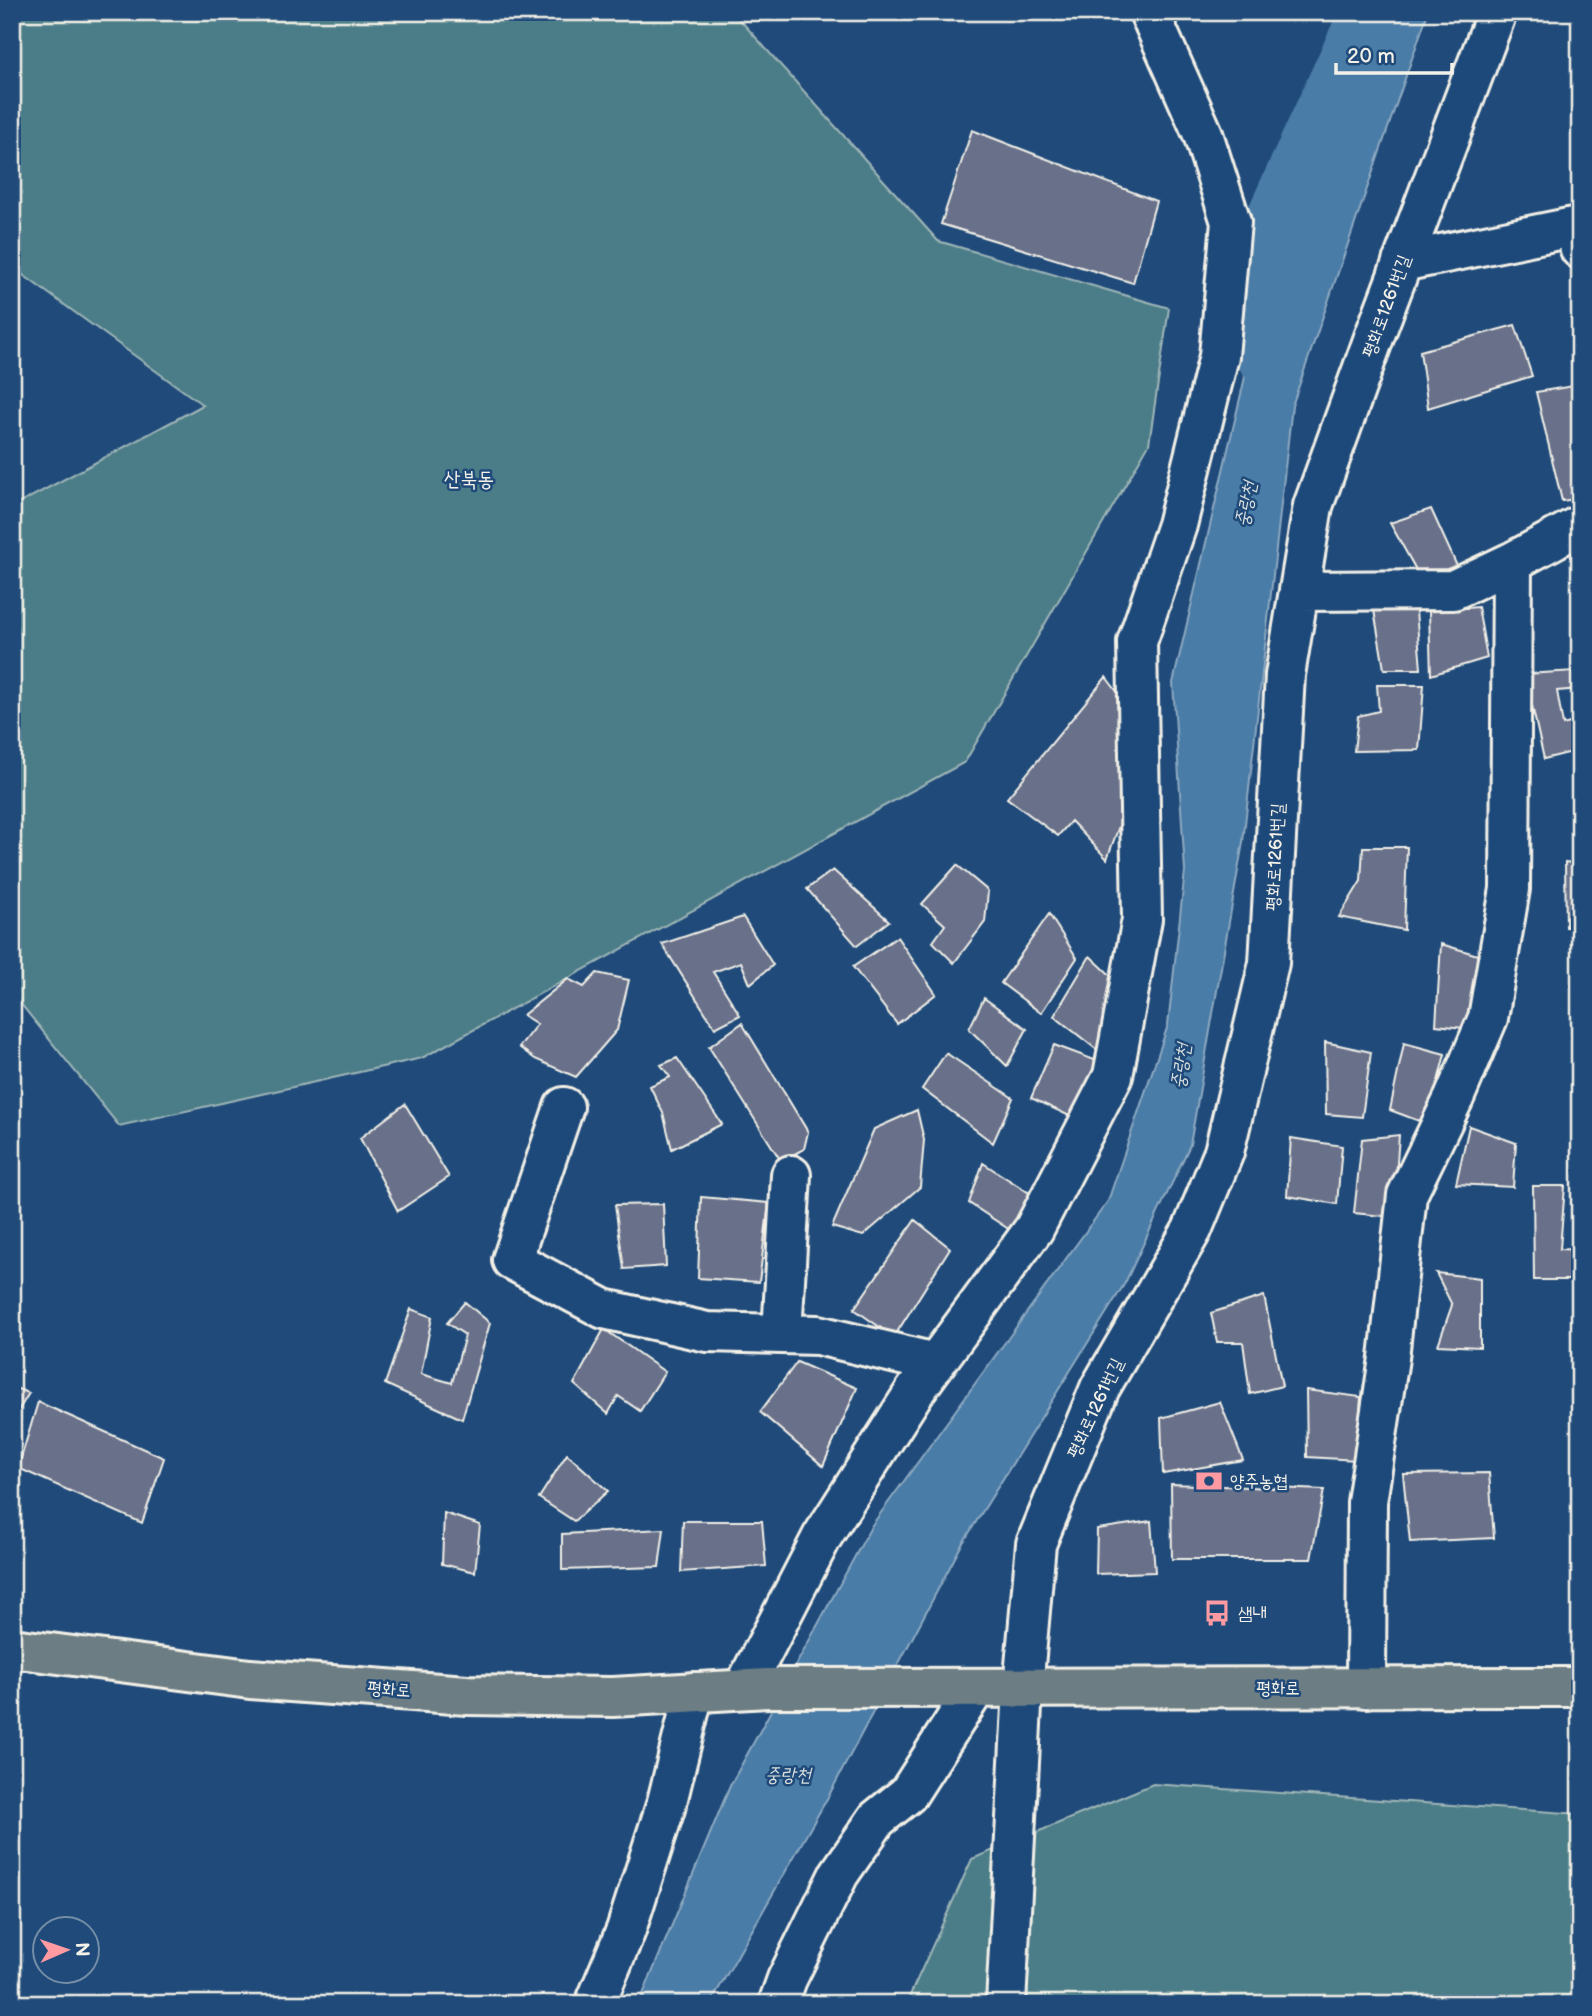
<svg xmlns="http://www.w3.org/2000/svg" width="1592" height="2016" font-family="'Balsamiq Sans','Poor Story',sans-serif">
<rect width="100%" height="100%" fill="#1f4a7a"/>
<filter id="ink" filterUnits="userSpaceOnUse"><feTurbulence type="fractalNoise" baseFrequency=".0143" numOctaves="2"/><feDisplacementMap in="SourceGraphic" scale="14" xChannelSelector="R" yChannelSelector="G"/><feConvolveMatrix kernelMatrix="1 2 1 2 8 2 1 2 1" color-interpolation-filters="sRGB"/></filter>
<g filter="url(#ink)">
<path fill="#4c7d88" stroke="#a0b7b8" stroke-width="2" d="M12 12H733L938 241 1169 308 1149 444 965 762 422 1058 119 1126 12 993V507L203 405 12 267Z
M1153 1784 1580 1814V2004H906L972 1859Z"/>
<path fill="#4a7ba7" stroke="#8eaac1" stroke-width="2" d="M1369 12H1428L1292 406 1243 842 1190 1145 1125 1283 961 1546 828 1797 710 2004H639L730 1786 872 1525 1108 1201 1168 1025 1185 871 1173 683 1265 292Z"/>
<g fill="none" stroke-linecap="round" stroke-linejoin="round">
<path stroke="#4a7ba7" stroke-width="70" d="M1270 352 1281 220 1376 12"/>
</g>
<path fill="#68708a" stroke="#f4f1e8" stroke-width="2" d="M972 130 1156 201 1133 283 941 224Z
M1515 325 1532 376 1428 408 1420 351Z
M1580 385V498L1562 501 1536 392Z
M1431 509 1457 566 1420 577 1390 523Z
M1478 607 1487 658 1431 675 1429 611Z
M1374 610 1416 611 1421 669H1384Z
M1576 671 1580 689 1557 691 1563 725 1580 720V750L1544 759 1525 674Z
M1106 677 1125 702 1123 815 1107 859 1071 821 1058 836 1007 798Z
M1377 685H1424L1419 750 1354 751 1358 716 1379 711Z
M1363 847H1407L1404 930 1339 917 1361 881Z
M1565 862 1580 864V928L1566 927Z
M957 865 988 891 985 922 954 963 933 942 945 925 922 904Z
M833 870 889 921 857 946 807 889Z
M1049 914 1077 958 1041 1013 1001 983Z
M743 917 773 965 750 984 741 962 713 972 740 1015 715 1028 662 944Z
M897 937 936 994 897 1024 853 967Z
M1441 944 1481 956 1473 1029 1436 1025Z
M1090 956 1121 985 1101 1053 1054 1016Z
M597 973 629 980 617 1030 576 1077 535 1059 519 1047 537 1024 523 1015 568 979 584 987Z
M984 998 1027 1029 1007 1066 969 1029Z
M742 1023 808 1132 804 1149 781 1161 709 1047Z
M1325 1042 1371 1052 1362 1117 1326 1114Z
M1404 1043 1445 1054 1427 1124 1390 1110Z
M1054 1045 1100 1062 1078 1120 1031 1098Z
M946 1053 1013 1098 993 1143 922 1089Z
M677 1058 722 1124 672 1149 663 1113 650 1086 670 1077 661 1065Z
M405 1104 449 1177 398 1211 360 1138Z
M917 1110 924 1140 920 1187 863 1236 832 1227 874 1129Z
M1469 1126 1516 1143 1513 1187 1456 1184Z
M1399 1135 1393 1217 1354 1213 1362 1139Z
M1291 1138 1342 1146 1337 1204 1287 1196Z
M983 1163 1037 1198 1013 1232 969 1203Z
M1533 1186H1565L1560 1249 1580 1250V1280H1534Z
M701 1197 769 1203 759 1282 698 1278Z
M663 1204 666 1266 624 1269 615 1205Z
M915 1220 950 1248 894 1337 854 1309Z
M1436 1273 1480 1278V1347L1438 1345 1452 1305Z
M1264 1296 1282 1386 1250 1394 1243 1342H1217L1211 1313Z
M465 1302 490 1323 462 1419 385 1384 411 1309 432 1317 421 1374 452 1383 465 1335 447 1323Z
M604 1329 665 1372 640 1411 618 1396 608 1414 574 1384Z
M797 1362 857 1388 823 1466 760 1412Z
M12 1387 29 1393 12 1421Z
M1306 1390 1361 1397 1357 1460 1307 1457Z
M38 1402 164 1458 142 1523 18 1468Z
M1220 1402 1243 1460 1163 1474 1161 1418Z
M567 1454 608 1491 574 1521 539 1498Z
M1489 1473 1494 1538 1410 1542 1403 1474Z
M1171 1484 1324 1490 1311 1559H1172Z
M444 1513 480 1525 475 1572 442 1564Z
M683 1521H762L766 1566 681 1572Z
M1151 1521 1155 1572 1096 1574 1097 1529Z
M1573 1525H1580V1579L1574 1580Z
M664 1529 659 1567 562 1570V1534Z"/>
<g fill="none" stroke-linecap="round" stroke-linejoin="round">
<g stroke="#f4f1e8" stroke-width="44">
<path id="minor" d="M1402 262 1573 227 1580 249
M1300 591 1453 590 1512 562
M564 1107 512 1260 604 1309 707 1332 818 1335 935 1363
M782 1334 791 1175
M744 1688 822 1537 915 1391 1034 1229 1113 1076 1142 919 1137 642 1177 525 1219 356 1231 222 1203 134 1149 12
M1366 1688 1367 1502 1389 1358 1407 1195 1454 1098 1488 1018 1510 889 1512 562 1580 525
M595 2004 626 1930 667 1802 694 1692
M778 2004 787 1979 839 1874 877 1819 908 1794 976 1688
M1006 2004 1023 1688 1036 1544 1100 1388 1192 1230 1224 1152 1269 963 1285 675 1313 506 1376 332 1497 12"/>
</g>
<g stroke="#f4f1e8" stroke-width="44">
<path id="major" d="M12 1648 250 1679 467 1695 613 1697 768 1688 1580 1687"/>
</g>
<use href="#minor" stroke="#1f4a7a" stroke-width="38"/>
<use href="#major" stroke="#6c7e84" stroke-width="38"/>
</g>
</g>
<defs>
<g id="bank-bare" transform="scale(2.1)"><path d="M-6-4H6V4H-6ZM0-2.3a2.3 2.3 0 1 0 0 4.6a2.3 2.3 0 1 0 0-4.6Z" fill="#ff9aa2" stroke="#1f4a7a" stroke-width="2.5" paint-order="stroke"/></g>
<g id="bus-bare" transform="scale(2.1)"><path d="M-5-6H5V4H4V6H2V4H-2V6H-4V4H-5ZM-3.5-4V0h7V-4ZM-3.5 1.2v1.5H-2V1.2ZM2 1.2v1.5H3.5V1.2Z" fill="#ff9aa2" stroke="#1f4a7a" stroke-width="2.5" paint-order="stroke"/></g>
</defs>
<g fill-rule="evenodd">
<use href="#bank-bare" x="1209" y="1481"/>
<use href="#bus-bare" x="1217" y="1613"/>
</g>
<g text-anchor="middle" stroke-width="5" stroke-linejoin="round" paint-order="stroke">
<g font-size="18" fill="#f4f1e8" stroke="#1f4a7a">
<text transform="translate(1386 306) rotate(-70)" y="6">평화로1261번길</text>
<text transform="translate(1275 857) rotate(-87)" y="6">평화로1261번길</text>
<text transform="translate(1095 1408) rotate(-65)" y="6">평화로1261번길</text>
<text x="1278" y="1694">평화로</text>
<text transform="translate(389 1689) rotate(4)" y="6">평화로</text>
</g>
<g font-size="18" fill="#f4f1e8" stroke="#1f4a7a" text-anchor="start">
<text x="1230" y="1487">양주농협</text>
<text x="1238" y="1619">샘내</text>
</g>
<g font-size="19" font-style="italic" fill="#dadfde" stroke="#1f4a7a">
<text transform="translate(1245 504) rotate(-79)" y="7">중랑천</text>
<text transform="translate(1180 1066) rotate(-82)" y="7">중랑천</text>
<text x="788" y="1781">중랑천</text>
</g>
<g font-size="21" fill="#f4f1e8" stroke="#1f4a7a">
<text x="469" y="486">산북동</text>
</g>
</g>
<rect width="1592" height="2016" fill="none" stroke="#1f4a7a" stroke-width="42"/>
<rect x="21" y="21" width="1550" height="1974" fill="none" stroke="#f4f1e8" stroke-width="2.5" filter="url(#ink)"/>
<g transform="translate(66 1950) rotate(88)"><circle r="33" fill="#1f4a7a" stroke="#748da6" stroke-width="2"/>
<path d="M0-5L12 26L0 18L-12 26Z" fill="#ff9aa2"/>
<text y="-10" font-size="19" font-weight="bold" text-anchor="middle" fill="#f4f1e8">N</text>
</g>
<path d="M1336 63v10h116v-10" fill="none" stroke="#f4f1e8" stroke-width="3.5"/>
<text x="1347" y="63" font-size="21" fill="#f4f1e8" stroke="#1f4a7a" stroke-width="5" paint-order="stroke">20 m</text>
</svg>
